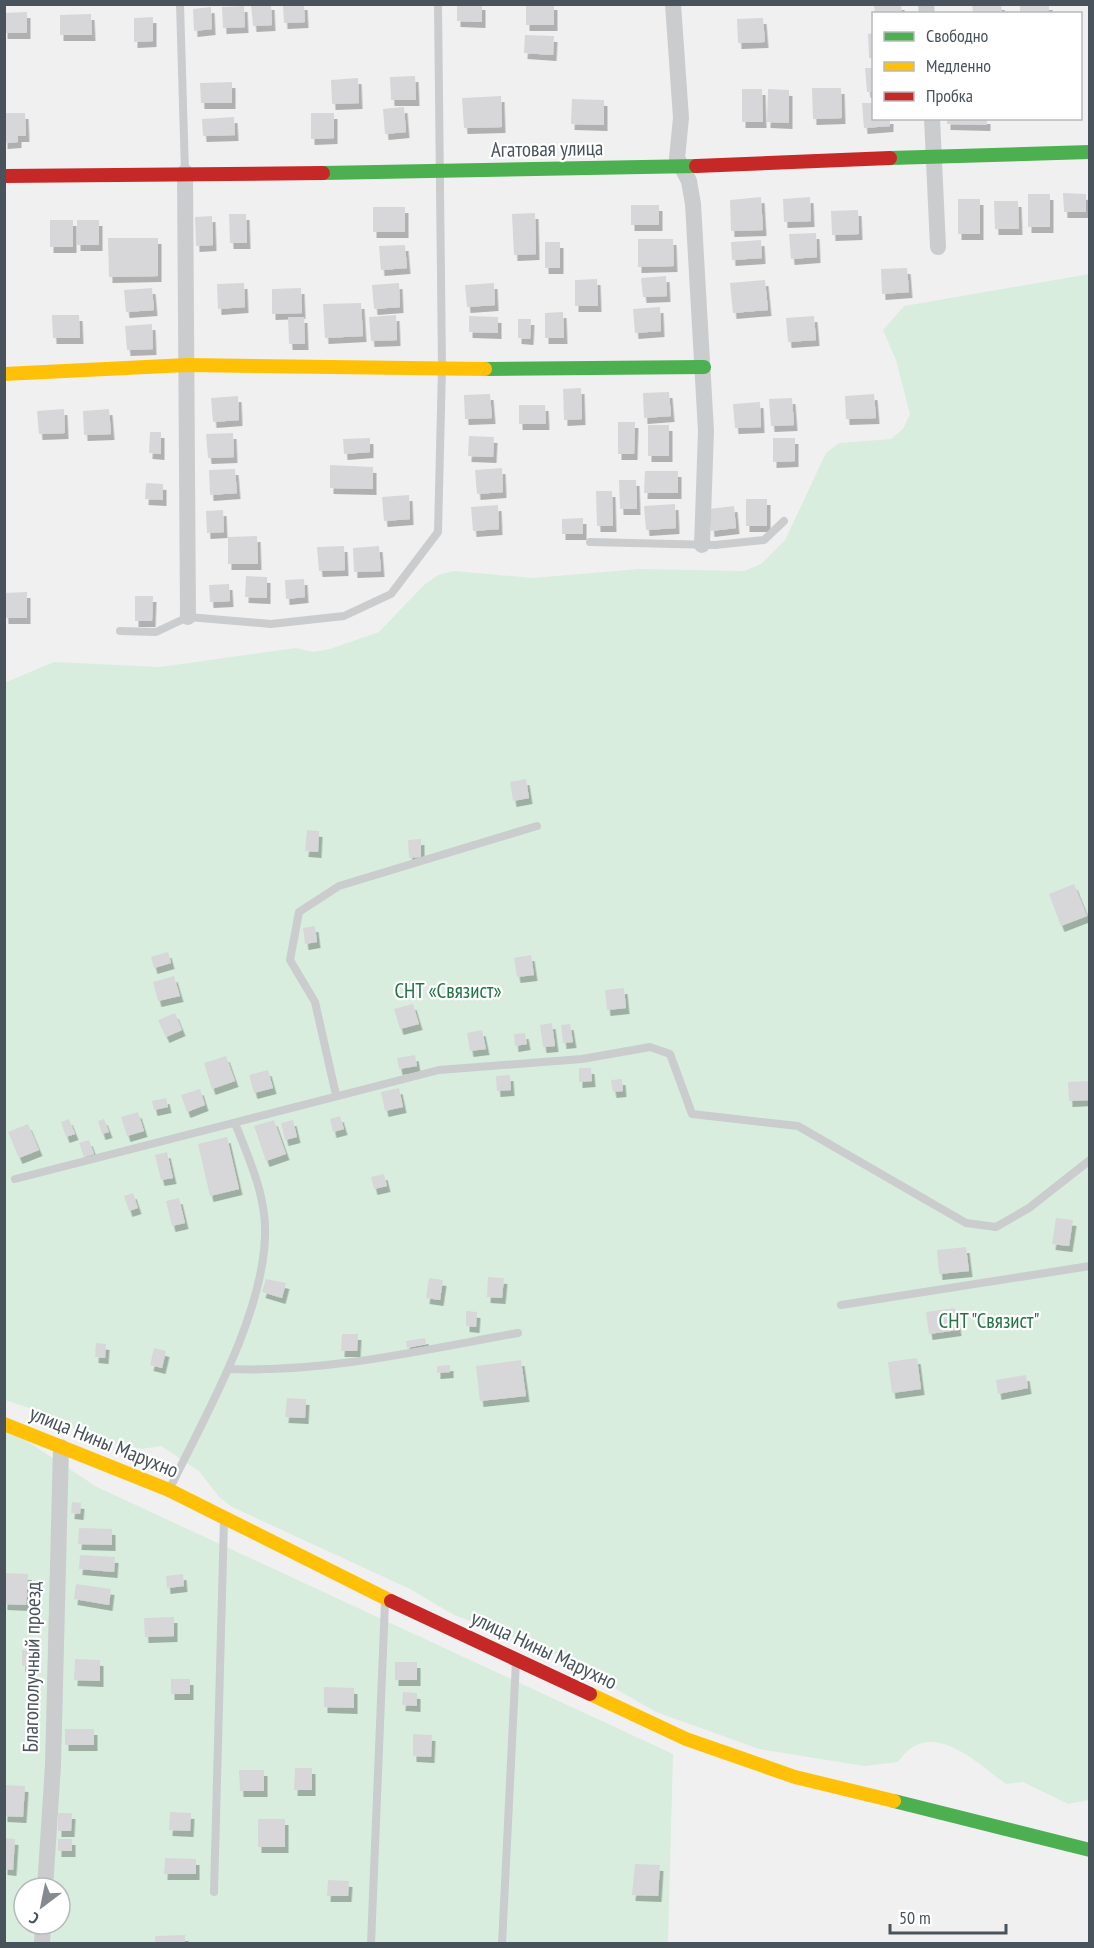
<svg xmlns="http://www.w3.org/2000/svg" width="1094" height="1948" font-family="'PT Sans Narrow',sans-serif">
<defs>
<filter id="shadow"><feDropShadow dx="3.5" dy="6" stdDeviation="0" flood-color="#0004"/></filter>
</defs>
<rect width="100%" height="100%" fill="#f1f0f0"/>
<path fill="#d8edde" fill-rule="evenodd" d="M1089 274V1800L1068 1804 1023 1782 1006 1784C974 1761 930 1716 898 1762L864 1766 759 1749 656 1712 548 1650 454 1615 410 1589 232 1507 219 1497 199 1471 161 1446 142 1449 93 1439 50 1415 5 1400 4 683 54 662 160 667 296 648 313 652 330 649 379 632 424 585 438 575 454 571 533 578 639 569 744 571 761 564 785 540 826 453 839 443 891 439 903 429 910 414 896 360 883 330 904 306Z
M4 1426 97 1487 673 1754 668 1943H5ZM24 1888H60V1924H24Z"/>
<path fill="#d7d7d9" filter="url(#shadow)" d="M251 4H271L272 25 253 26Z
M283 4H304L305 22 284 23Z
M457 4H482V22L457 21Z
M526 4H554V25H526Z
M874 4H901L902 14H875Z
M972 4H1001L1002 14H973Z
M1020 4H1049V14H1020Z
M244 6 245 27 223 28 222 7Z
M211 7 212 29 194 31 193 9Z
M27 12V33H4V13Z
M91 14 92 35H60V15Z
M153 17V41L134 42V18Z
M763 18 765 42 738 43 737 19Z
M874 33V58H869L868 34Z
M525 35 554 36 553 55 524 53Z
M865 68H874V92H867Z
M415 76 416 100H391L390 77Z
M358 78 359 103 332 104 331 80Z
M232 82V103H201L200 83Z
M812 88H841L842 118 813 119Z
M742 89H762L763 122H742Z
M768 89 789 90V123L767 122Z
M501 96 502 127 464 128 462 98Z
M572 99 604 100V125L571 124Z
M862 103H874V118H890V126L864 128Z
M404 107 406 132 385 134 383 109Z
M4 113H25L26 136H18V142L4 143Z
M311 113H334V138L311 139Z
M234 117 235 135 203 136 202 119Z
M947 118H987V125L947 124Z
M1063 193 1086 194V212H1064Z
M1028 194H1050V227H1028Z
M761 197 763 230 731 231 730 200Z
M810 197 811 221 784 222 783 199Z
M958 199H980V234H958Z
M994 201H1018L1019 229H995Z
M631 205H659V225H631Z
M373 207H405V232H373Z
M858 210 859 234 832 235 831 211Z
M535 213 536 254 514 255 512 214Z
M229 214H246L247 243H230Z
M212 216 213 245 196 246 195 217Z
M50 220H73V247H50Z
M77 220H99V245H77Z
M816 233 817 257 791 259 789 234Z
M108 238H158V276L109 277Z
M638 239H673L674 266 638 267Z
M761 240 762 258 732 260 731 242Z
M545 242H560V268H545Z
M405 245 407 268 381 270 379 246Z
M907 268 909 292 882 294 881 269Z
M666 276 667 296 643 297 641 278Z
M597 279 598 306H575V280Z
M765 280 768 310 733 313 730 283Z
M244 283 245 307 218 309 217 284Z
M399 283 400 307 374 309 372 285Z
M494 283 495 305 467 307 465 285Z
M152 288 154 310 126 312 124 290Z
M301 288 302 313 272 314V289Z
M361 303 363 336 325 338 323 304Z
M660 307 661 331 635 333 633 309Z
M563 312 564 338H545V313Z
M52 315H79L80 338H53Z
M396 315 397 340 371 341 369 317Z
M469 316 498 317V333L469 332Z
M814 316 816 340 788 342 786 318Z
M288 317H304L305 344H289Z
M518 319H531L530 339 518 338Z
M152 324 153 349 127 350 125 326Z
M581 388 582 419 564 420 563 389Z
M669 392 671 416 644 418 643 393Z
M490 394 492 418 465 419 464 395Z
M874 394 876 418 846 419 845 396Z
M238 396 239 420 213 422 211 398Z
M792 398 794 425 771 426 769 399Z
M760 402 761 427 735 428 733 404Z
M519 405H545L546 424H519Z
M64 409 65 433 39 434 37 411Z
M109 409 111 434 84 435 83 411Z
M618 422H635L634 454H618Z
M648 425H669V456H648Z
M150 432H161V454L149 453Z
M233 433 234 457 208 458 206 434Z
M469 436 494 437 493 457 468 456Z
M370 438V452L344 454 343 439Z
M773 438H795V461L773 462Z
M330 465 373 467V489L330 488Z
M502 468 503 492 477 494 475 470Z
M235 469 237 493 210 495 209 470Z
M645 471H678V493H644Z
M619 480H636L637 509H620Z
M146 483 163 484V500L145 499Z
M596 491H612L613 526H597Z
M409 495 410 519 384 521 382 497Z
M746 499H767V526H746Z
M675 504 676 528 646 530 644 506Z
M498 505 499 529 473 531 471 507Z
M734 506 736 528 711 531 709 509Z
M223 510 224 532 207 533 206 511Z
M583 518V534H562V519Z
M257 536 258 564H228V537Z
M344 546 345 570 319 571 317 547Z
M379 546 381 571 354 572 353 548Z
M246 576 267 577V598L245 597Z
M304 579 305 597 286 599 285 580Z
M229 584 230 601 210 602 209 585Z
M27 592V618H5L4 593Z
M135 596H153L152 621H135Z
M526 779 529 798 513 801 510 782Z
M307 830 319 831 318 852 305 851Z
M421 839V857L409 858 408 840Z
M1074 884 1087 916 1061 926 1049 894Z
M315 926 317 942 305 944 303 928Z
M168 952 171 963 154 968 151 957Z
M531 955 534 975 517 977 514 958Z
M174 976 180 996 158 1001 153 982Z
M624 988 626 1008 607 1010 605 990Z
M413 1004 419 1024 400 1029 394 1009Z
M175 1013 182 1030 166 1037 158 1020Z
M552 1023 555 1046 543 1047 540 1025Z
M570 1024 573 1042 563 1043 561 1025Z
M482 1030 486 1049 470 1051 467 1033Z
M525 1033 527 1044 515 1046 514 1034Z
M415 1055 417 1066 399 1069 397 1058Z
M226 1056 235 1081 212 1089 204 1063Z
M579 1068H591L592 1081 579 1082Z
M268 1070 273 1088 254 1093 249 1075Z
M510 1075 511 1090 497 1091 496 1076Z
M622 1079 623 1091 613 1092 611 1080Z
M1090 1081V1100L1069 1101 1068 1082Z
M399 1088 403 1107 385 1111 381 1092Z
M200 1089 205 1105 187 1112 181 1095Z
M166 1098 168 1107 154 1110 152 1101Z
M138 1112 144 1131 127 1136 121 1117Z
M340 1116 344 1129 333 1132 330 1119Z
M69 1119 75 1134 66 1137 61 1122Z
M104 1119 109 1132 102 1134 98 1121Z
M274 1120 286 1154 266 1161 254 1126Z
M293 1120 297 1137 285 1140 281 1123Z
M28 1124 39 1150 19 1158 8 1132Z
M227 1137 239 1189 210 1196 198 1144Z
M89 1140 94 1154 84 1157 79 1143Z
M167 1152 173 1178 161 1180 155 1155Z
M384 1174 387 1186 374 1189 371 1177Z
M133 1193 138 1208 129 1211 124 1196Z
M179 1198 185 1223 172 1226 166 1201Z
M1056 1218 1073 1220 1069 1246 1052 1244Z
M966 1247 969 1271 939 1274 937 1250Z
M488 1277 504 1278 502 1298 487 1297Z
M429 1278 443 1280 440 1300 426 1298Z
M266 1279 286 1283 282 1298 262 1292Z
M955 1308 958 1330 929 1334 926 1312Z
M466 1311 477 1312 476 1327 466 1326Z
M342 1334H358L357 1351H341Z
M425 1338 426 1344 407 1348 406 1341Z
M96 1343 106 1344 105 1358 95 1357Z
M154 1348 166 1351 162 1368 150 1365Z
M917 1358 921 1389 892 1393 888 1362Z
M521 1360 526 1396 480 1401 476 1366Z
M450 1365V1372L437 1373V1366Z
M1026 1375 1028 1388 998 1394 996 1380Z
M287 1398 306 1399 305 1418 285 1417Z
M72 1502 81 1503 80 1514 71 1513Z
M79 1528 112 1529V1545L78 1544Z
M80 1555 115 1557 114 1572 79 1569Z
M4 1573 28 1574 26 1605 4 1604Z
M183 1574 184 1586 167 1588 166 1576Z
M76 1584 111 1589 109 1605 74 1599Z
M174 1617V1636L145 1637 144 1618Z
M22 1650H34L35 1666H22Z
M75 1659 100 1660V1681L74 1680Z
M395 1662H417V1680H395Z
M171 1679H190V1694H171Z
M324 1687 354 1688V1708L324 1707Z
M403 1692 417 1693V1706L402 1705Z
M65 1729H94V1745H65Z
M413 1734 432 1735 431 1757 413 1756Z
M295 1768H312V1790H294Z
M239 1770H264V1791H240Z
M4 1785 25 1786 23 1817 4 1816Z
M170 1812 191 1813 190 1831 169 1830Z
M58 1813H72L71 1831H58Z
M258 1819H285V1847H258Z
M4 1838 15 1839 13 1870 4 1869Z
M58 1839H72V1851H58Z
M165 1858 196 1859V1874H164Z
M635 1864 660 1865 658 1896 632 1895Z
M328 1880 349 1881 348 1896H327Z
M185 1935V1944H155V1936Z"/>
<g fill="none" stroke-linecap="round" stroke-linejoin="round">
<path stroke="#caccce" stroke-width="8" d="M180 4 185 172
M590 542 715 545 764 540 784 521
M120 631 156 632 188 617 271 624 344 616 391 594 438 532 442 368 438 4
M336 1095 315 1002 290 960 299 912 339 886 537 826
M15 1179 439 1070 582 1059 650 1047 670 1054 692 1114 798 1126 966 1223 996 1227 1029 1208 1090 1160
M841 1305 1090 1266
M228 1369C326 1373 422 1350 518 1333
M170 1488C205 1416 262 1318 265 1237 267 1197 249 1159 235 1123
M214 1892 224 1520
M371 1944 385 1602
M502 1944 516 1661"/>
<path stroke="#caccce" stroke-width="16" d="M673 4 681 118 677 158 689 181 693 204 706 431 702 545
M926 4 927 14
M932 118 938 247
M185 172 188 617
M45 1888 53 1765 61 1447
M42 1944 43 1924"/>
<path stroke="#4caf50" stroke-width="14" d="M890 158 1090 152
M323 173 696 166
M485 369 704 367
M894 1801 1090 1850"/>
<path stroke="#ffc107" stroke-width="14" d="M4 374 187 365 485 369
M4 1424 169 1490 391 1601
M590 1694 686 1739 795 1777 894 1801"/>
<path stroke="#c62828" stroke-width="14" d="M696 166 890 158
M4 176 323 173
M391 1601 590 1694"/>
</g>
<g text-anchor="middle" stroke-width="4.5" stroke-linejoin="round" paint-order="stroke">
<g font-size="21" fill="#49535b" stroke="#fff">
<text transform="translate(547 149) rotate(-1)" y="7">Агатовая улица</text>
<text transform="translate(104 1442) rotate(22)" y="7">улица Нины Марухно</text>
<text transform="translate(544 1650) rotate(25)" y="7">улица Нины Марухно</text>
<text transform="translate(32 1667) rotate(-89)" y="7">Благополучный проезд</text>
</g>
<g font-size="21" fill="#227446" stroke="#fff">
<text x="448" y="998">СНТ «Связист»</text>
<text x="989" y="1328">СНТ "Связист"</text>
</g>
</g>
<rect width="1094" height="1948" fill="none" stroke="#49535b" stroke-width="12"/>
<rect x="872" y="12" width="210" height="108" fill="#ffffff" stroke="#b6babd" stroke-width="1.5"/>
<rect x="884" y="32" width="30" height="9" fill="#4caf50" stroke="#b6babd" stroke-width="1.5"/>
<text x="926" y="42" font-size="18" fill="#49535b">Свободно</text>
<rect x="884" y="62" width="30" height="9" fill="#ffc107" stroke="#b6babd" stroke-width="1.5"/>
<text x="926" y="72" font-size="18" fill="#49535b">Медленно</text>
<rect x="884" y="92" width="30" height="9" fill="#c62828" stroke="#b6babd" stroke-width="1.5"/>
<text x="926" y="102" font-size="18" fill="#49535b">Пробка</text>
<g transform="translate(42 1906) rotate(212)"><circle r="28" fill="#ffffff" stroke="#b6babd" stroke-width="1.5"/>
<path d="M0-4.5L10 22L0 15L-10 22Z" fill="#848a8f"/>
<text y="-9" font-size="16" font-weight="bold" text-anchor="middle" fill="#49535b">С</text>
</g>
<path d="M890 1924v9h116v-9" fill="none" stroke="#49535b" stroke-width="3"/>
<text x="899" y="1924" font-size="18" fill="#49535b" stroke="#ffffff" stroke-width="4.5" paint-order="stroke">50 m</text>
</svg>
